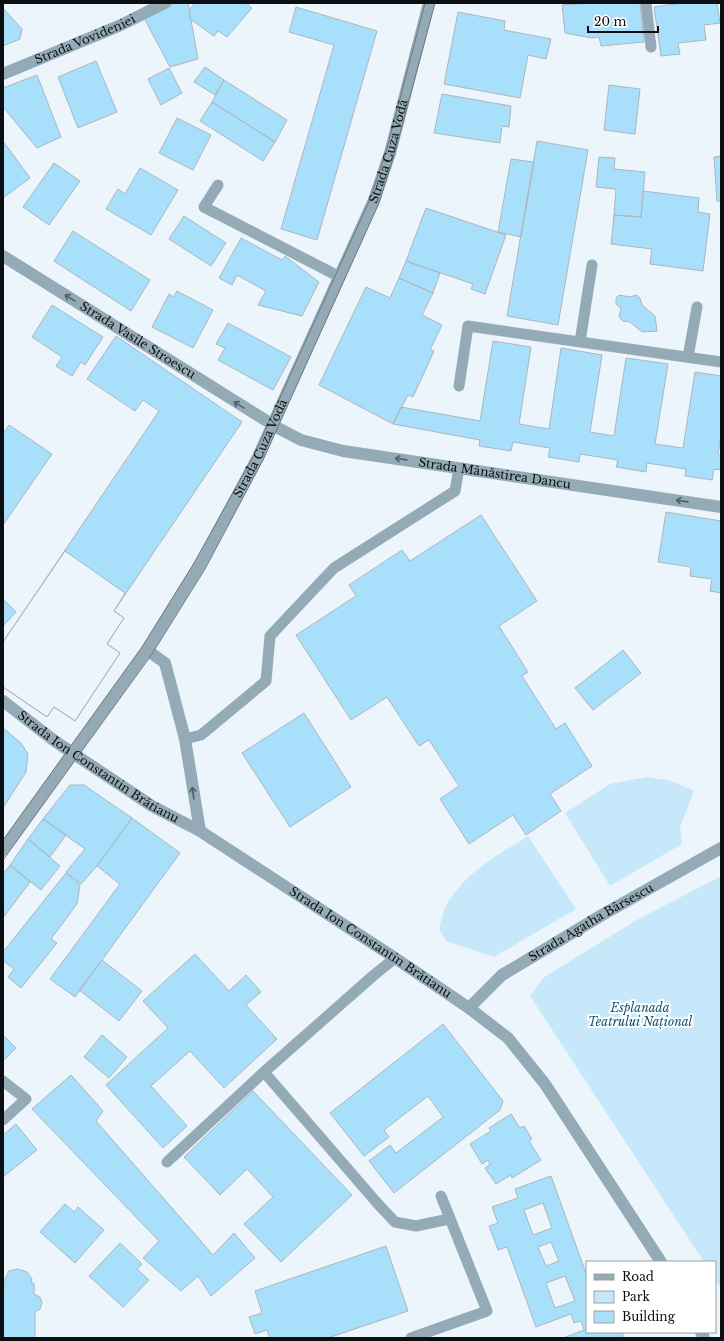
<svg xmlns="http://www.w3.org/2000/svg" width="724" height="1341" font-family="'Libre Baskerville',serif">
<rect width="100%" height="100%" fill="#ecf5fb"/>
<path fill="#c7e8fa" d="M647 777 672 781 694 791 680 827 682 844 610 886 565 813 610 784Z
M528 836 576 909 494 957 446 941 439 929C441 922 442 914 445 908 462 874 497 856 528 836Z
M721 876V1288L715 1279V1262H704L530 996 543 978 635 921Z"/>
<path fill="#a8dffb" stroke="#adb6bb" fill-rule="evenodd" d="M175 3H188L198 59 170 67 144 18Z
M195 3H246L252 8 227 37 218 31 214 36 190 19 189 10Z
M591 3H640L644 42 601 46 599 37 592 38 565 33 562 5Z
M681 3H717L720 23 704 25 706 40 678 43 680 54 661 56 654 7Z
M296 7 377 31 317 240 281 229 334 45 289 32Z
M3 8 22 29 20 39 3 46Z
M458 12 505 21 504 30 551 39 546 59 528 55 520 98 444 84Z
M96 61 117 112 78 128 58 77Z
M205 67 224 80 215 95 194 82Z
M169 68 182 93 161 105 148 79Z
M37 75 61 137 37 148 3 107V88Z
M224 80 287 120 275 142 212 102Z
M609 85 640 89 635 134 604 130Z
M442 94 511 106 509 127 502 126 500 143 434 133Z
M212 102 275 142 263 161 200 121Z
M177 118 211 135 193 170 159 153Z
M3 141 30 178 3 198Z
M537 141 588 150 558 325 507 316Z
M721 156V201H717L714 157Z
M599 157 615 158 614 169 645 172 641 217 614 215 616 189 596 187Z
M511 159 534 162 521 237 498 232Z
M54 163 80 181 49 225 23 207Z
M140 168 178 190 151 235 106 209 118 189 125 194Z
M643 191 699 198 698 212 710 214 703 271 650 264 652 249 611 244 614 215 641 217Z
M426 208 506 235 485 294 471 289 473 284 406 261Z
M184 216 226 243 211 266 169 239Z
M73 231 150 280 131 311 54 261Z
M241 238 282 260 285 256 319 282 302 316 258 305 266 291 237 275 232 285 219 278Z
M406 261 440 273 433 293 399 278Z
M399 278 433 293 422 315 442 325 430 350 434 351 413 397 408 395 393 424 319 385 366 287 390 298Z
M177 291 213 310 193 348 152 327 169 294 174 297Z
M619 295 630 297 636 295 640 298 642 305 655 316 657 331 642 332 630 322 623 321 619 317 621 308 616 304V298Z
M52 305 103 337 85 365 81 362 72 376 56 366 62 357 32 337Z
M228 323 291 357 273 390 218 360 225 348 216 344Z
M116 336 242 422 114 611 124 618 107 644 120 653 75 721 54 707 47 717 3 687V642L159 411 143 400 135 411 87 379Z
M493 341 531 347 519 424 549 429 561 348 602 355 590 432 614 436 626 358 668 364 655 444 683 448 695 372 721 376V435L718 454 721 455V470L714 469 712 480 685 476 686 469 647 463 646 472 616 467 618 460 580 454 579 462 548 457 550 448 513 442 511 451 479 446 480 440 393 424 401 407 480 421Z
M9 425 52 454 3 525V434Z
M666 512 721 521V593L710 591 712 579 690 576 691 567 658 562Z
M481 515 537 601 499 626 528 672 522 676 556 729 565 723 592 766 550 794 561 811 526 835 513 815 469 844 440 799 459 786 429 740 419 746 387 697 351 720 296 635 356 596 349 585 402 550 410 561Z
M65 551 125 593 114 611 124 618 107 644 120 653 75 721 54 707 47 717 3 687V642Z
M3 599 16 612 3 626Z
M623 650 641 673 593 710 575 688Z
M304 713 351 787 290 827 242 753Z
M3 728 21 743 28 754 26 772 3 808Z
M70 785H84L132 818 97 866 81 884 66 872 85 849 43 819Z
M132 818 180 853 75 997 50 979 120 884 97 866Z
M43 819 66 835 50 857 28 839Z
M28 839 60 866 41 890 10 865Z
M10 865 30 882 3 918V874Z
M66 873 80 885 77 904 51 939 57 943 21 988 8 977 14 969 3 961V952Z
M195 954 229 991 246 975 261 992 246 1005 277 1039 224 1088 190 1051 151 1086 187 1126 163 1148 106 1085 168 1028 143 1001Z
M102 960 142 991 119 1021 79 990Z
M443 1024 503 1101 500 1110 394 1193 369 1161 390 1145 396 1153 443 1117 428 1096 384 1130 389 1137 364 1156 330 1113Z
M3 1035 16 1048 3 1061Z
M102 1035 127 1057 109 1078 84 1057Z
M71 1075 103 1111 96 1121 213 1255 234 1233 255 1258 211 1296 198 1276 181 1291 143 1258 159 1241 32 1109Z
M253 1091 352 1195 281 1262 244 1224 273 1197 247 1169 220 1195 184 1157Z
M511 1114 520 1128 524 1126 532 1139 529 1141 541 1160 512 1178 511 1175 496 1184 485 1168 490 1164 488 1160 482 1164 470 1144 491 1131 489 1128Z
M16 1124 37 1150 3 1177V1135Z
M551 1176 587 1276V1332H622L624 1338H563L584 1330 581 1321 574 1323 571 1314 536 1327 507 1247 498 1250 489 1226 498 1223 492 1207 518 1198 515 1189ZM543 1203 552 1228 533 1235 524 1210ZM551 1242 559 1261 546 1266 538 1247ZM565 1276 575 1301 555 1308 546 1283Z
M65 1204 74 1212 78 1207 104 1230 75 1263 40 1232Z
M120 1243 142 1264 137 1269 149 1280 123 1307 89 1276Z
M386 1246 408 1311 328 1338H270L267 1330 255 1334 249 1317 262 1313 255 1291Z
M18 1269 27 1272 32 1279 31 1283H34V1294L40 1297 42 1303 40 1309 35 1312V1338H3V1285H5V1279L9 1271Z"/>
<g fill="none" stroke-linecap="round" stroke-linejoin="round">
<path stroke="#94abb7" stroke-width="11" d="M646 3 651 47
M218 185 204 207 340 277
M580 342 592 265
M688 357 697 307
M459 386 468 326 721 362
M185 739 201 735 266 681 270 636 334 568 455 491 459 468
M264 1072 378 1204 395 1222 416 1226 449 1219
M3 1081 26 1099 3 1120
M167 1162 264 1072 374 975 395 958
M411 1338 487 1311 441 1196"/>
<g stroke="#94abb7" stroke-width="12">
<path id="s1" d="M3 74 121 25 165 3"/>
<path id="s2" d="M3 256 278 428 301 440 343 451 721 507"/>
<path id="s3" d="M3 850 147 650 200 565 258 457 374 200 390 153 429 3"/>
</g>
<g stroke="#94abb7" stroke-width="12">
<path d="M147 650 165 663 185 739 200 831"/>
<path id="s4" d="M3 701 52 739 68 750 152 806 200 831 395 958 469 1008 508 1038 545 1084 661 1262"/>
<path id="s5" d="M469 1008 502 975 602 915 721 848"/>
<path d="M701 1332 704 1338"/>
</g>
<path stroke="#71777b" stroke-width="1" d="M3 840 142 647 194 563 254 455 370 199 386 152 425 3
M3 860 152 654 205 569 263 460 379 203 395 152 435 3"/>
</g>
<defs><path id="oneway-shaft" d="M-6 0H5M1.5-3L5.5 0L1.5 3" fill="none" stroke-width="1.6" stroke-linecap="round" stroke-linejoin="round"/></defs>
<g stroke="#505d64">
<use href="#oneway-shaft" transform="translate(70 298) rotate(-148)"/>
<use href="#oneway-shaft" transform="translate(239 405) rotate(-148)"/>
<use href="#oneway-shaft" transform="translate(401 459) rotate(-172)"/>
<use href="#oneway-shaft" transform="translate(682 501) rotate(-172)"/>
<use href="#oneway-shaft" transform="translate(193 793) rotate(-99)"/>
</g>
<g text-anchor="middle" stroke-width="4" stroke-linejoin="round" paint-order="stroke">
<g font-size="12" fill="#0c0f11" stroke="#fff">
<text dy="4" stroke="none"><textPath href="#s1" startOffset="89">Strada Vovideniei</textPath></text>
<text dy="4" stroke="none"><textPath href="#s3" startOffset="802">Strada Cuza Vodă</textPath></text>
<text dy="4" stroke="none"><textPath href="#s2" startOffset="159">Strada Vasile Stroescu</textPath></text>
<text dy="4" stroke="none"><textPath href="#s3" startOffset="478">Strada Cuza Vodă</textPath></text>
<text dy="4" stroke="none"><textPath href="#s2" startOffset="547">Strada Mănăstirea Dancu</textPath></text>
<text dy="4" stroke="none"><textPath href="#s4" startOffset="116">Strada Ion Constantin Brătianu</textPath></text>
<text dy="4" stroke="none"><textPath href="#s5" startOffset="150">Strada Agatha Bârsescu</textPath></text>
<text dy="4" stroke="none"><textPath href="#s4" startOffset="440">Strada Ion Constantin Brătianu</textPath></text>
</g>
<g font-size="12" font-style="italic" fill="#0e5470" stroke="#fff">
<text x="640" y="1012">Esplanada<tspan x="640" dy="14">Teatrului Național</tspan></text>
</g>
</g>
<rect width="724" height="1341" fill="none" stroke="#0c0f11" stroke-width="8"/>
<rect x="586" y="1261" width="130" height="72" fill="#ffffff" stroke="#9e9fa0"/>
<rect x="594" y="1274" width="20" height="6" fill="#94abb7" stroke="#9e9fa0"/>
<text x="622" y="1281" font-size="12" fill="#0c0f11">Road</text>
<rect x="594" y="1291" width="20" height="12" fill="#c7e8fa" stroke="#9e9fa0"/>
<text x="622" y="1301" font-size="12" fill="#0c0f11">Park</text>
<rect x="594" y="1311" width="20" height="12" fill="#a8dffb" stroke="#9e9fa0"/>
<text x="622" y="1321" font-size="12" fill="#0c0f11">Building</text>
<path d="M588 26v6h70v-6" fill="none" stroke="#0c0f11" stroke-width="2"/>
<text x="594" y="26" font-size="12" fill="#0c0f11" stroke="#ffffff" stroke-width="3" paint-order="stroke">20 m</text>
</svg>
